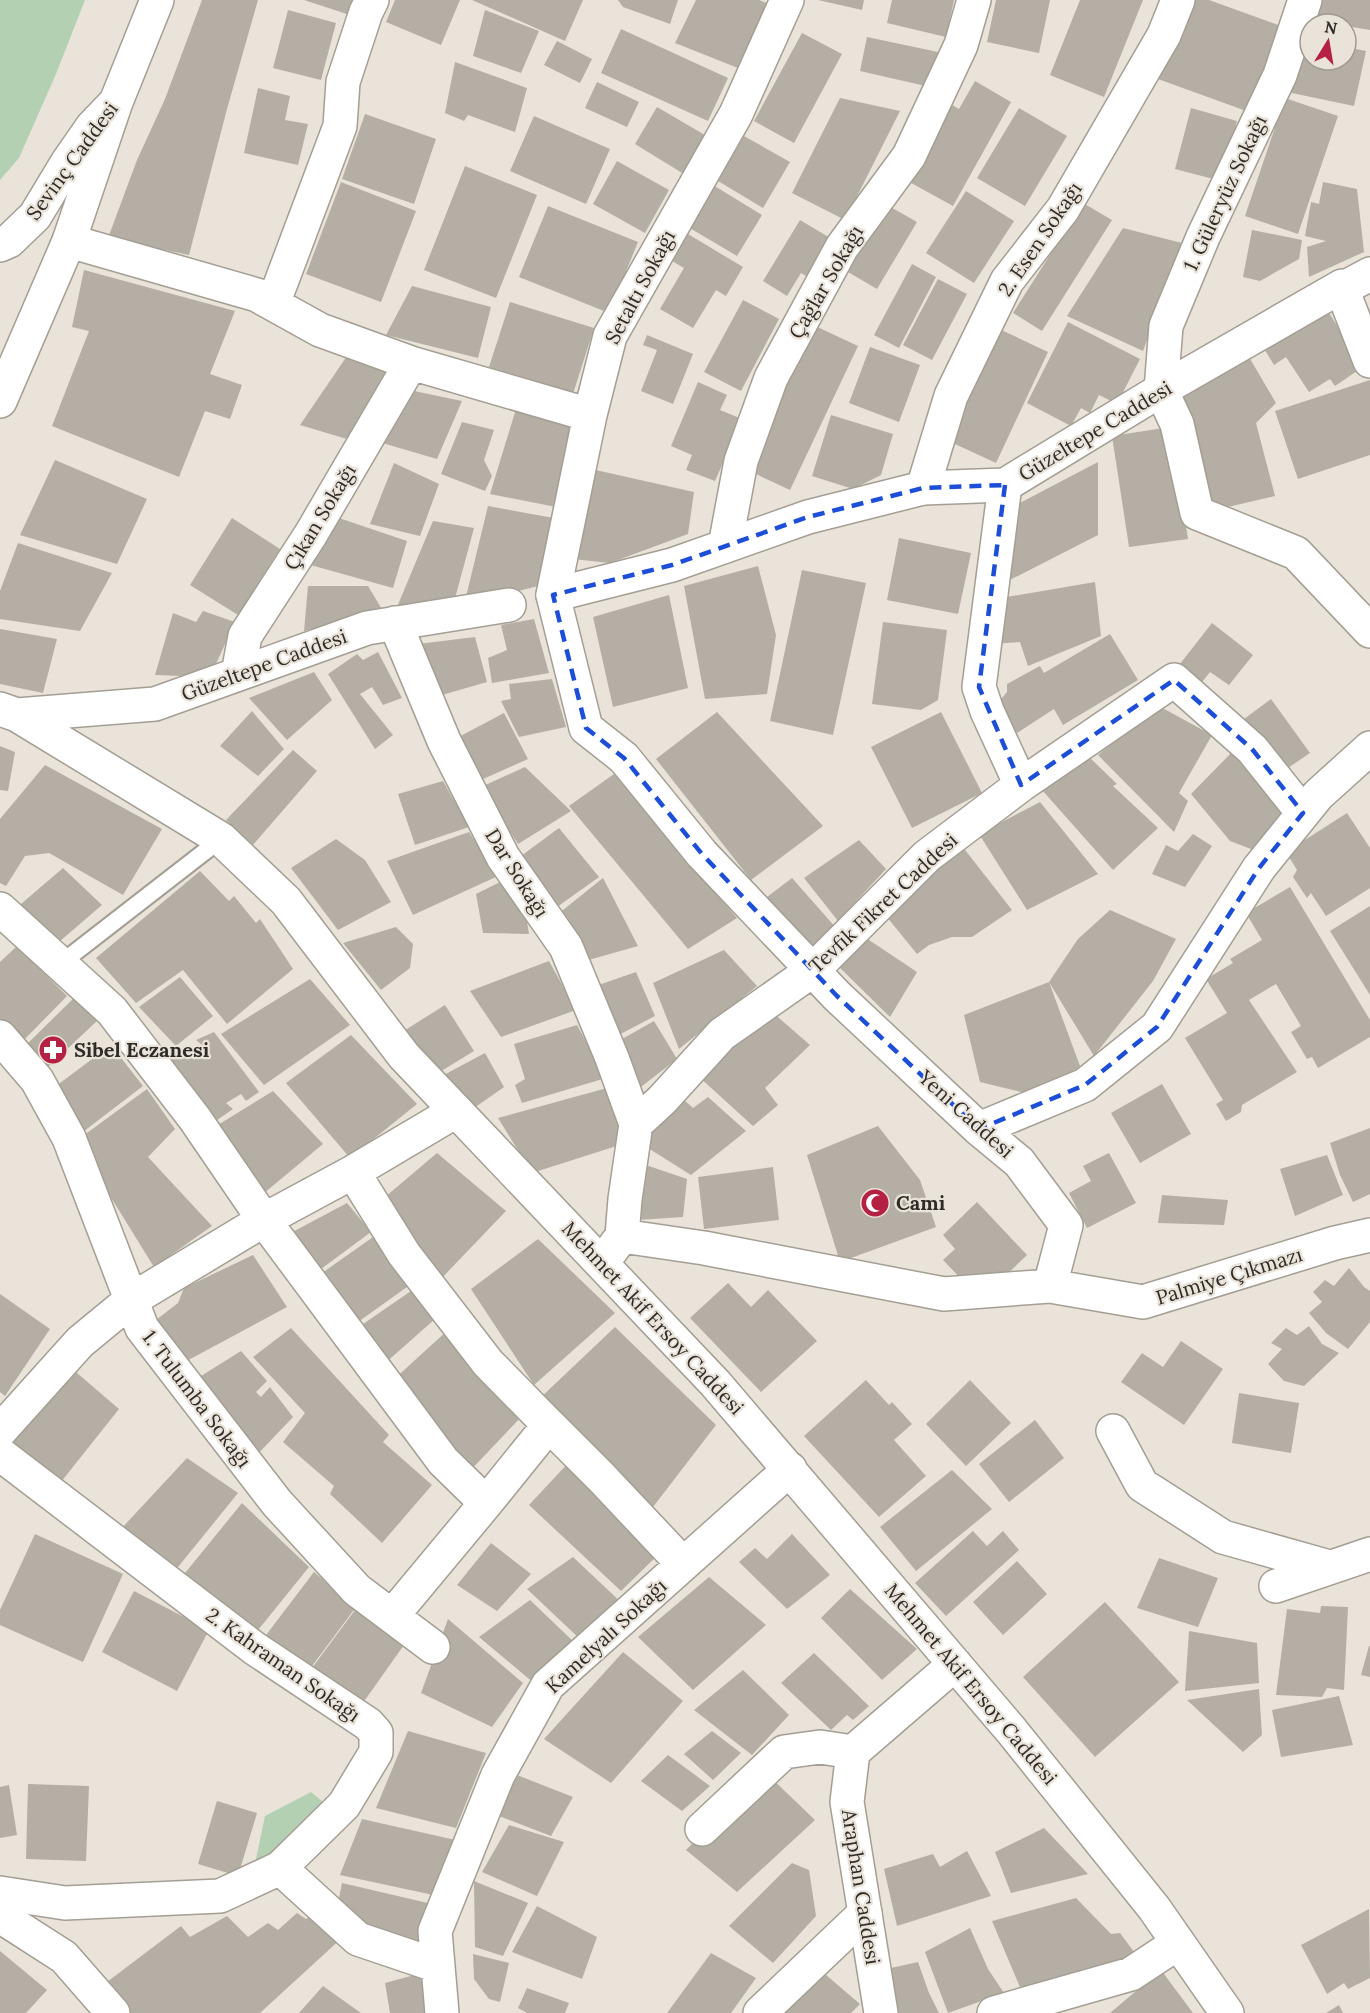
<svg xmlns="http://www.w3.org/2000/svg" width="1370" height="2013" font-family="Lora,serif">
<rect width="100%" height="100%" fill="#eae3d9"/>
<path fill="#b4d0b3" d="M0 0H85L56 74 19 158 0 180Z
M311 1792 331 1809 252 1878 265 1816Z"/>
<path fill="#b4aea4" d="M202 0H258L227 109 189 255 108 238 137 160 165 99Z
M304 0H355L350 15Z
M395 0H460L441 45 386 22Z
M472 0H583L565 41Z
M618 0H678L670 24 623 7Z
M696 0H759L769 4 743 70 675 43Z
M818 0H864L862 10Z
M892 0H954L946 37 887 23Z
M996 0H1050L1039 53 987 42Z
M1080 0H1143L1104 97 1050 75Z
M1187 0H1209L1281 26 1249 112 1158 79Z
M1310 0H1370V30L1346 26V24L1307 19Z
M288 10 336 23 321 80 273 68Z
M485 10 539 31 521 73 473 56Z
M621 29 728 78 708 121 601 73Z
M802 33 842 54 794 143 754 121Z
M867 37 938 52 930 87 860 71Z
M1298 37 1310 40V60H1346V47L1366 51 1354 106 1287 92Z
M557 41 592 59 580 83 544 65Z
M455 62 527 88 515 132 468 115 464 121 445 113Z
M975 81 1011 102 953 206 902 178 945 101 959 109Z
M597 82 639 102 627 127 585 108Z
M258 88 290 96 285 120 308 124 298 165 244 153Z
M840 98 900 111 845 220 792 193Z
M1285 98 1338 116 1298 234 1245 216Z
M657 107 710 138 687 176 635 144Z
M1019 108 1067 136 1025 206 977 178Z
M1191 108 1237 121 1221 181 1175 169Z
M365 114 436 139 414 204 342 179Z
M534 116 610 149 586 204 510 171Z
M744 136 790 162 763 208 718 181Z
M617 161 669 190 645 233 593 204Z
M465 166 537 195 496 298 424 270Z
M341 182 416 211 381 302 306 274Z
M1323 182 1357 189 1364 252 1309 277 1307 247 1326 241 1305 236 1311 202 1319 204Z
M713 185 762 215 737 256 688 227Z
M966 191 1014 221 974 283 926 253Z
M1083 203 1112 220 1042 331 1013 313Z
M887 205 917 222 877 289 848 272Z
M548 206 638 242 609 313 519 277Z
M800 220 837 242 814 281 801 273 787 296 763 281Z
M1123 228 1182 243 1143 351 1067 316Z
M1252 230 1302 240 1299 259 1260 281 1243 277Z
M683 231 743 267 726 296 716 290 693 328 660 309 684 268 667 258Z
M912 264 936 277 899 348 874 335Z
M84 270 235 311 210 374 242 385 230 419 205 411 179 477 52 426 89 331 72 327Z
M938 279 967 294 932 360 903 345Z
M412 286 491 307 478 358 386 335Z
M743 300 779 319 741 391 704 372Z
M510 302 594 328 573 394 489 367Z
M1326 308 1363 367 1335 386 1330 379 1309 392 1286 357 1274 365 1263 347Z
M1068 322 1140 359 1117 404 1099 395 1090 413 1081 408 1071 426 1027 403Z
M811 324 858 346 790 490 743 468Z
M995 327 1048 352 996 463 942 438Z
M647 335 693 354 673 404 641 391 657 350 643 345Z
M870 347 920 365 899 422 849 403Z
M1246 352 1276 403 1256 423 1275 496 1219 509 1200 498 1180 391Z
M349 353 396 372 357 442 300 425Z
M1370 380V455L1298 479 1275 411Z
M698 382 727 395 720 410 742 419 715 481 686 470 692 455 671 446Z
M414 391 462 401 437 459 379 442Z
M516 409 579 423 556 507 490 494Z
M831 415 893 434 881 475 853 489 812 476Z
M462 422 494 430 484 460 492 476 485 491 441 474Z
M1170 427 1188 539 1129 547 1112 436Z
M55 460 147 499 117 564 20 535Z
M1098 462V535L1006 582 1012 507Z
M394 463 439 484 420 536 370 524Z
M591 469 694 492 688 534 610 563 573 559Z
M488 506 559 519 542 585 464 605Z
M333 516 407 541 393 588 307 564Z
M232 518 280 549 238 615 190 585Z
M433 521 474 528 454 602 397 607Z
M899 538 971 553 958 614 887 600Z
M18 543 112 573 80 631 0 619V591Z
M758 566 776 635 767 694 705 699 684 586Z
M802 570 866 583 833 735 770 721Z
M1095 582 1101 636 1028 666 1020 642 991 644 1001 598Z
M308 586H368L383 611 304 631Z
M669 595 688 688 613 707 593 617Z
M203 611 235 622 210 677 155 675 173 613 196 622Z
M534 619 549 673 492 683 488 658 507 650 501 625Z
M883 622 947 630 938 700 921 710 872 704Z
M1212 623 1253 655 1229 685 1210 672 1198 687 1176 669Z
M0 629 57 639 43 693 0 684Z
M1110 634 1138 680 1063 725 1054 709 1017 733 998 703 1007 692V684L1040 666 1044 673Z
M475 637 487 682 435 697 418 644Z
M378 652 402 698 383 705 372 687 360 694 393 735 375 749 328 674 357 654 363 660Z
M314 672 332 700 287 740 249 698Z
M552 679 566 727 519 737 501 701 511 699 509 684Z
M1271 699 1310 753 1282 772 1244 719Z
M1157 705 1212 735 1179 793 1188 801 1174 832 1098 755Z
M252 711 284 749 258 776 220 746Z
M717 712 823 826 751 880 656 759Z
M941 712 982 793 912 828 871 747Z
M504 713 528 759 472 784 453 740Z
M0 746 15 752 8 791 0 790Z
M1235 749 1284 811 1256 851 1230 841 1191 794Z
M293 750 317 771 253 845 226 820Z
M1088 756 1117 784 1113 786 1158 828 1113 870 1042 790Z
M45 765 162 829 123 895 49 853 25 856 6 886 0 883V819Z
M525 767 571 811 518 844 481 787Z
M614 774 737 918 688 949 569 806Z
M443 781 469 827 415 845 398 794Z
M1040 802 1098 874 1027 910 979 834Z
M1347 813 1370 848V888L1326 916 1311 893 1307 898 1293 877 1297 870 1286 852Z
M559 828 599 877 557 907 521 856Z
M469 832 498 876 413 915 387 861Z
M1193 834 1212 846 1185 887 1152 874 1166 845 1178 851Z
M336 839 365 860 391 902 338 930 291 868Z
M859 840 886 869 838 921 804 878Z
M962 846 1012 910 972 937H952L929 945 917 954 882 911Z
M63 868 102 905 53 947 14 910Z
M200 871 229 901 234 896 256 923 260 919 293 969 227 1024 183 970 136 1003 96 958Z
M603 878 638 946 585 961 558 914Z
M792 878 837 929 811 958 763 900Z
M502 881 524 903 529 934 483 933 476 894Z
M1290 887 1370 1020V1037L1318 1068 1312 1057 1307 1059 1291 1032 1301 1026 1276 984 1249 1000 1297 1072 1242 1105 1241 1112 1226 1121 1216 1104 1223 1100 1185 1038 1227 1013 1206 979 1233 963 1230 959 1262 940 1246 913Z
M1370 906V995L1330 931Z
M1110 910 1176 939 1153 981 1094 1056 1049 982 1078 939Z
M396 927 413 944 410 968 381 990 343 943Z
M866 938 917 972 890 1017 838 966Z
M17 946 67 996 20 1044 0 1024V962Z
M724 950 757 986 679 1049 653 983Z
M549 961 576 1010 501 1037 470 991Z
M636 972 655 1016 609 1040 590 988Z
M180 977 213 1016 176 1046 139 1007Z
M310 979 350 1025 264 1085 221 1034Z
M1049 982 1080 1066 1050 1089 1034 1095 980 1082 964 1015Z
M76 996 98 1020 45 1070 26 1045Z
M445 1005 474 1051 430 1078 402 1032Z
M771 1011 810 1045 765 1088 778 1105 753 1126 698 1076Z
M654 1021 677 1059 637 1090 615 1043Z
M577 1025 606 1078 522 1103 515 1085 525 1079 514 1044Z
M214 1032 259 1092 246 1101 241 1094 226 1103 233 1109 210 1125 166 1064 184 1049 190 1053 202 1045 196 1040Z
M351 1035 417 1104 350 1158 286 1083Z
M111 1045 143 1086 79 1135 52 1089Z
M485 1053 504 1087 467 1113 438 1078Z
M1162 1084 1191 1134 1140 1163 1111 1113Z
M607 1088 629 1142 532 1173 498 1118Z
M147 1089 175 1129 148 1157 212 1226 154 1267 76 1141Z
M273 1091 323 1144 257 1199 208 1131Z
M708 1097 746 1131 691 1175 640 1143 683 1099 693 1108Z
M878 1126 920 1180 936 1227 840 1262 807 1155Z
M1370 1128V1194L1353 1202 1340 1175 1330 1143Z
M437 1153 506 1211 436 1284 378 1203Z
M1109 1153 1136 1203 1087 1228 1069 1193 1091 1181 1083 1166Z
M1327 1155 1343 1195 1295 1216 1280 1169Z
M640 1163 687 1179 683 1217 637 1220Z
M773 1167 779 1220 704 1229 698 1177Z
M1162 1195 1228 1200 1224 1225 1158 1223Z
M977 1202 1027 1255 999 1282 966 1284 943 1260 955 1249 943 1235Z
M347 1203 371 1232 313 1275 285 1236Z
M373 1237 414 1282 351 1327 315 1278Z
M538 1239 615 1313 534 1385 471 1289Z
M253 1255 287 1307 181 1364 156 1320 178 1303 184 1288Z
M1349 1268 1364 1287 1370 1291V1322L1348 1349 1326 1333 1309 1313 1322 1302 1313 1292 1325 1280 1334 1286Z
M728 1283 751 1307 768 1290 817 1341 761 1392 690 1318Z
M411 1291 435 1319 383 1365 353 1331Z
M0 1294 50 1329 5 1396 0 1392Z
M1309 1326 1322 1344 1339 1353 1304 1386 1284 1381 1268 1364 1282 1349 1271 1343 1286 1328 1297 1335Z
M615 1327 716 1425 653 1507 537 1401Z
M291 1328 389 1435 383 1442 432 1485 382 1543 330 1494 334 1486 283 1442 305 1413 253 1357Z
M448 1330 525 1413 466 1475 391 1382Z
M1181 1341 1223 1369 1184 1425 1121 1382 1142 1353 1163 1367Z
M241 1351 267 1381 256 1392 261 1397 270 1387 293 1417 253 1459 193 1381Z
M70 1367 119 1409 53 1492 2 1453Z
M866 1380 889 1405 892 1402 912 1424 894 1440 926 1476 879 1517 804 1436Z
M970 1380 1011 1423 966 1466 926 1424Z
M1239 1393 1299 1403 1291 1453 1232 1443Z
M1035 1420 1064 1458 1009 1502 979 1464Z
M187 1458 238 1493 174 1572 121 1529Z
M571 1460 662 1551 621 1591 529 1505Z
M952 1470 992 1509 916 1571 880 1527Z
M242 1503 309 1567 254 1635 181 1578Z
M973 1531 987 1546 1003 1531 1019 1550 946 1616 915 1583Z
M35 1534 123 1574 83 1662 0 1625V1610Z
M792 1534 830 1575 787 1609 739 1562 755 1548 767 1559Z
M491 1543 531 1574 497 1611 457 1585Z
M573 1557 625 1606 581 1640 527 1589Z
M1159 1558 1218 1578 1198 1627 1137 1608Z
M1017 1561 1047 1594 1003 1635 973 1602Z
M314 1572 356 1607 306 1674 260 1643Z
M709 1577 766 1625 693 1690 638 1637Z
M850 1589 917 1649 882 1680 821 1618Z
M134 1591 209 1630 177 1691 102 1652Z
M530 1600 576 1644 535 1684 479 1637Z
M1105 1602 1179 1682 1095 1757 1023 1677Z
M1321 1606 1348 1607 1344 1690 1327 1688 1322 1697 1276 1695 1287 1609 1320 1613Z
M355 1610 404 1645 360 1707 309 1672Z
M448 1619 523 1683 492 1727 421 1693Z
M1189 1631 1257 1643 1259 1683 1185 1691Z
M1369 1646H1370V1677L1361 1675Z
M623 1652 683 1701 611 1783 544 1739Z
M814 1653 869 1706 853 1720 847 1715 831 1730 781 1683Z
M743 1670 789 1715 752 1755 694 1710Z
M1259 1689 1262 1735 1243 1752 1187 1700Z
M1339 1696 1353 1745 1281 1757 1272 1710Z
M408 1731 486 1753 456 1828 376 1808Z
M712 1731 741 1753 713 1780 684 1754Z
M668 1755 710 1786 682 1811 641 1781Z
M764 1771 815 1820 737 1892 686 1850Z
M517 1775 573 1797 551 1836 499 1816Z
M28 1784 89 1786 86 1861 26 1859Z
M9 1785 17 1835 0 1838V1787Z
M217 1801 257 1813 238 1876 198 1864Z
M362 1819 460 1841 438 1896 340 1875Z
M509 1825 564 1842 537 1896 482 1872Z
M1044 1828 1088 1874 1011 1893 995 1852Z
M967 1851 991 1896 897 1926 884 1869 933 1854 940 1867Z
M792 1863 809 1870 816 1916 773 1963 729 1926Z
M474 1881 528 1903 503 1956 475 1947Z
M342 1883 432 1904 413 1953 336 1913Z
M1076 1898 1111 1934 1120 1933 1134 1952 1129 1966 1025 1999 992 1921Z
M537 1906 597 1937 582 1979 512 1952Z
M319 1909 344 1936 260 2013H121L99 1988 181 1926 190 1937 227 1916 248 1937 268 1923 278 1930 297 1913 306 1919Z
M1369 1909 1370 1978 1348 1989 1344 1983 1327 1994 1301 1945Z
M970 1928 988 1969 1004 1993 948 2013 925 1952Z
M0 1951 47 1990 26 2013H0Z
M711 1953 756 1978 731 2013H667Z
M473 1954 509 1963 500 2002 489 1999 474 1979Z
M918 1962 929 1993 939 2013H888L882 1970Z
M819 1969 860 2004 851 2013H770Z
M1161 1970 1193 2013H1110Z
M422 1973 423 1982 435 2013H390L385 1983Z
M323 1986 361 2013H299Z
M527 1988 569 2003 565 2013H527L518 2008Z
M1339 2005 1343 2013H1326Z"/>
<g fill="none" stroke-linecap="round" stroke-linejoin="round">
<g stroke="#a49e94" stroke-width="20">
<path id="service" d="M60 964 221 839"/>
</g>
<g stroke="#a49e94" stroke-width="36">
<path id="minor" d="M1305 0 1280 75 1203 237 1166 326 1161 390 1177 424 1197 513 1296 553 1370 631
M69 241 257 295 320 330 411 363 590 415
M1342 289 1370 361
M273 304 340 126 343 82 366 12 372 0
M1005 485 979 687 987 711 1021 785
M923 488 951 396 1007 281 1063 209 1164 35 1178 0
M725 546 741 461 771 378 842 247 909 156 961 45 974 0
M395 623 444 741 503 857 566 947 612 1058 636 1124
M238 674 245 636 311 534 411 363
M0 909 112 1011 195 1119 264 1220 131 1300 80 1342 0 1431
M0 1037 37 1080 69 1138 142 1328 277 1503 357 1590 433 1647
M979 1129 1085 1085 1157 1027 1259 868 1318 795 1370 748
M353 1172 404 1254 488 1363 549 1425 486 1503
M622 1236 625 1199 636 1124 662 1100 722 1034 813 970 927 856 1021 785 1174 680 1252 749 1303 813
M602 1263 622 1236 704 1248 944 1294 1050 1286 1066 1225 1019 1162 979 1129 837 996 702 854 624 758 586 728 553 595 590 415 610 336 736 114 787 0
M1050 1286 1143 1302 1335 1243 1370 1235
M549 1425 601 1477 683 1564
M1113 1431 1142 1485 1223 1537 1329 1567
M0 1454 254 1648 368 1724 376 1733V1752L344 1805 280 1868 220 1896 65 1903 0 1893
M1276 1586 1370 1554
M392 1616 486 1503 443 1461 264 1220 353 1172 456 1111
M702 1829 784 1752 820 1747 853 1752
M280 1868 358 1939 438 1966
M442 2013 435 1931 498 1775 548 1685 790 1469
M760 2013 865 1913
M994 2013 1131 1974 1178 1943"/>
</g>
<g stroke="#a49e94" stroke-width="36">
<path id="tertiary" d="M553 595 672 565 808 517 923 488 1005 485 1161 390 1342 286V289L1370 274
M0 709 17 715 221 839 286 901 404 1056 715 1383 1011 1730 1154 1908 1227 2013
M17 715 155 704 367 628 509 605
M0 1916 64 1957 113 2013
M881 2013 847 1802 853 1752 955 1664"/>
</g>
<g stroke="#a49e94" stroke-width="36">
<path id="primary" d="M0 245 9 241 35 216 67 163 92 127 116 102 157 0
M0 401 69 241 116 102"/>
</g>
<use href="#service" stroke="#fff" stroke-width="16"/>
<use href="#minor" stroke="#fff" stroke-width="33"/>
<use href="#tertiary" stroke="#fff" stroke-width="33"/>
<use href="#primary" stroke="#fff" stroke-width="33"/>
</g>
<path fill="none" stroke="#1d4ed8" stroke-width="4.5" stroke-dasharray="12 8" stroke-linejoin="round" d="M1005 485 979 687 1021 785 1174 680 1252 749 1303 813 1259 868 1157 1027 1085 1085 979 1129 837 996 702 854 624 758 586 728 553 595 672 565 808 517 923 488Z"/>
<defs>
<g id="pharmacy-disc" transform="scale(1.5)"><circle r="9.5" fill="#b42142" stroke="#eae3d9"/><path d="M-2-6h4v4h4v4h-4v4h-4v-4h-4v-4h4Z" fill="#fff"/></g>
<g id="mosque-disc" transform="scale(1.5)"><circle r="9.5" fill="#b42142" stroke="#eae3d9"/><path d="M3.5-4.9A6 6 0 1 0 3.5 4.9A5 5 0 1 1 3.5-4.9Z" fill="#fff"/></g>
</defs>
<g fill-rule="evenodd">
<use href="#pharmacy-disc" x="53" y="1050"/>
<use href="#mosque-disc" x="875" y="1203"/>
</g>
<g text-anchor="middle" stroke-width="4.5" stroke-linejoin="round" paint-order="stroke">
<g font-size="20" fill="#2f2c28" stroke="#eae3d9">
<text transform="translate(72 161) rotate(-54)" y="7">Sevinç Caddesi</text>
<text transform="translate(1225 193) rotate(-65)" y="7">1. Güleryüz Sokağı</text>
<text transform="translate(1040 239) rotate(-56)" y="7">2. Esen Sokağı</text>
<text transform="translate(826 282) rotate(-60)" y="7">Çağlar Sokağı</text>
<text transform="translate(640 287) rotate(-62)" y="7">Setaltı Sokağı</text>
<text transform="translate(1095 431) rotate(-31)" y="7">Güzeltepe Caddesi</text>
<text transform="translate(320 517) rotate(-59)" y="7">Çıkan Sokağı</text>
<text transform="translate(264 665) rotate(-20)" y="7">Güzeltepe Caddesi</text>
<text transform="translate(517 873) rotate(58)" y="7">Dar Sokağı</text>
<text transform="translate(883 903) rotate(-43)" y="7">Tevfik Fikret Caddesi</text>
<text transform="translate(966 1114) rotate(42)" y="7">Yeni Caddesi</text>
<text transform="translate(1229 1276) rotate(-17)" y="7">Palmiye Çıkmazı</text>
<text transform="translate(653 1318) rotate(47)" y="7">Mehmet Akif Ersoy Caddesi</text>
<text transform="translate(197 1399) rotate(53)" y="7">1. Tulumba Sokağı</text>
<text transform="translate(606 1636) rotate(-43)" y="7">Kamelyalı Sokağı</text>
<text transform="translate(283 1665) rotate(35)" y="7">2. Kahraman Sokağı</text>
<text transform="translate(971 1684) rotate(50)" y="7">Mehmet Akif Ersoy Caddesi</text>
<text transform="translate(861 1887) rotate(81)" y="7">Araphan Caddesi</text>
</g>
<g font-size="20" font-weight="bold" fill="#2f2c28" stroke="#eae3d9" text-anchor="start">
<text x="74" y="1057">Sibel Eczanesi</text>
<text x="896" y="1210">Cami</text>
</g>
</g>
<g transform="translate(1328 42) rotate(11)"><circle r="28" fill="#eae3d9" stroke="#9f9a92" stroke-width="1.5"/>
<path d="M0-4.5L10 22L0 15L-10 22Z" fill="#b42142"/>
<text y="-9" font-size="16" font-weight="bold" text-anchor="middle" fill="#2f2c28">N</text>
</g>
</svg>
